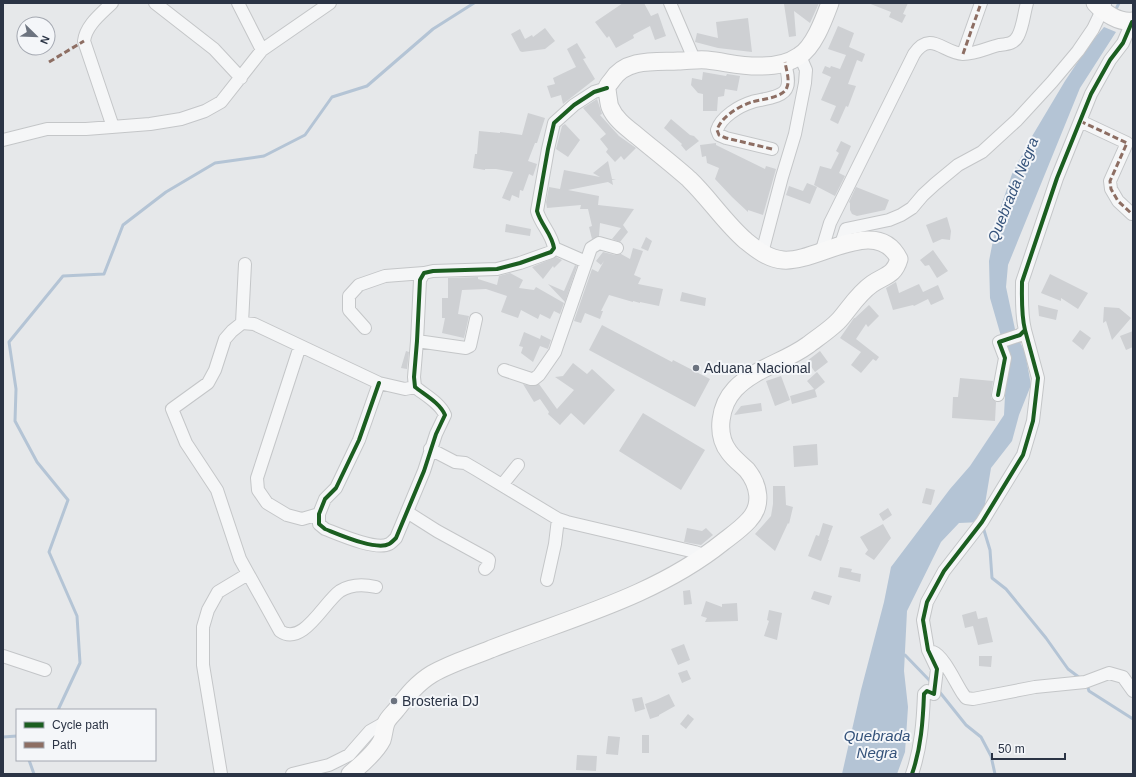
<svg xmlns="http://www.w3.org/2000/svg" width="1136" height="777" font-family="Helvetica,sans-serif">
<rect width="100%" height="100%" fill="#e6e8ea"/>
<path fill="#b4c4d5" d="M1104 27 1116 32 1080 88 1008 265 1006 287 1016 334 1025 352 1031 385 1019 415 1012 441 991 468 982 522 959 523 941 542 907 611 904 671 908 707 905 752 897 774H842L861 690 884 602 891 567 950 489 970 466 1004 415 1007 357 990 298 989 261 998 215 1012 174 1031 138 1065 81 1089 45Z"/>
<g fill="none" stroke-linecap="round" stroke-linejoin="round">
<path stroke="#b4c4d5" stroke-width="3" d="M1115 11 1119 3
M983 527 990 550 992 578 1006 589 1046 638 1068 669 1080 678
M905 655 932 683
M1087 685 1089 691 1133 719
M938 690 966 725 981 737 991 756 995 774
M58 710 80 663 77 616 49 552 68 500 37 462 15 421 16 389 9 342 63 276 104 274 123 225 166 192 215 163 264 156 305 135 332 97 367 86 433 29 474 3
M3 737 17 736
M29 760 34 774"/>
</g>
<path fill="#ced0d3" d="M623 3H644L651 16 658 13 666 36 655 40 650 26 633 35 634 38 616 48 609 36 607 38 595 22Z
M782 3H819L810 23 794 11 796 36 789 37 784 4Z
M868 3H908L903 14 906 15 902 23 889 17 891 12Z
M748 18 752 52 718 48 695 42 697 33 718 38 716 22Z
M838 26 854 33 849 47 865 54 862 62 857 60 848 84 856 86 848 107 846 106 838 124 830 120 836 106 821 100 831 77 822 73 825 66 830 68 831 66 840 69 846 55 828 49Z
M545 28 555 41 545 49 522 52 520 51 511 34 520 29 525 39 532 35 533 37Z
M577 43 586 58 583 59 595 79 563 104 561 95 551 98 547 86 555 84 553 78 576 67 567 49Z
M703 72 726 76 727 74 740 76 737 91 725 89 724 96 718 97 717 111H703V94L698 93 691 85 692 78 702 80Z
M597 99 602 114 600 115 619 136 636 148 624 160 621 156 615 162 606 152 608 149 600 139 606 134 583 108Z
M528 113 545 118 537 143H535L528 161 537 164 533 176 529 174 523 191 520 190 519 198 512 195 510 201 502 198 513 172 496 169H485V170L473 168 475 154H477L479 131 500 133V132L522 135Z
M671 119 690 135 694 136 699 141 686 151 681 145 682 144 664 128Z
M565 124 580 140 568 157 556 149 562 126Z
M841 141 851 146 839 173 845 176 835 196 814 185 820 166 831 169 839 153 836 151Z
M716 143V145L765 169 766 166 776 169 763 215 748 210V212L732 197 715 179 719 168 707 163 706 156 702 157 700 145Z
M608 161 612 179 616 180H612L613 185 608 182 568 190 599 196 598 205 634 209 623 225 628 232 620 242 612 239 621 228 600 223 599 236 592 239 589 227 592 226 588 209H580L581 205 547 208 546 202 549 187 560 189 564 170 600 177 593 173Z
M807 183 817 187 810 204 786 195 789 186 803 191Z
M856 187 889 200 885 210 857 216 852 214 850 210V203L849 202Z
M947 217 951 231 950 240 942 239 933 243 926 225Z
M506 224 531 229 530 236 505 232Z
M646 237 652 241 648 251 641 248Z
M633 248 643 251 634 275 641 278 638 284 663 289 659 306 640 302V303L633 301V302L609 295 601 311H603L600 319 585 313 581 323 574 321 592 269 598 272 604 261 601 265 596 261 603 252 615 255 621 254 630 259Z
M933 250 948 271 937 278 929 265 925 266 920 260Z
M556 257 562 260 554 268 553 266 543 279 532 267Z
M575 265 577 266 565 302 548 284 564 291Z
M510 273 523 280 519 288 534 290 536 287 564 303 560 314 554 311 550 319 540 314 538 319 521 310 518 318 501 312 507 296 486 289 462 290 458 314 469 316 464 338 442 333 445 318H442V298H448V278L478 277V279L497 285 499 276Z
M1050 274 1088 293 1078 309 1061 298V301L1041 293Z
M896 282 899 293 919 284 923 292 938 285 944 299 931 305 928 299 914 306 913 305 893 310 886 288Z
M682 292 706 298 705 306 680 301Z
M869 305 879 316 868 327 866 324 856 339 879 357 876 361 873 359 861 373 851 365 861 352 840 338 854 318H855Z
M1038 305 1058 310 1056 320 1039 316Z
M1104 307 1119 308 1131 318 1112 340 1106 321 1103 323Z
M602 325 672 362 673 360 710 379 695 407 589 350Z
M1080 330 1091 338 1083 350 1072 341Z
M1133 331V347L1126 350 1120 336Z
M524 332 540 339 541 335 551 340 548 349 540 346 533 362 521 353 523 347 519 346Z
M406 351 409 352 407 369 401 368Z
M820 351 828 362 815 372 807 361Z
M573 363 587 374 592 369 615 390 584 425 571 413 560 425 548 414 549 412 540 399 534 402 523 384 531 386 539 384 557 409 574 390 555 377 563 376Z
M817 372 825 382 815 390 817 397 792 404 790 396 814 389 807 381Z
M781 376 790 400 775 406 766 381Z
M960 378 993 381 991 394V398L996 402 995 421 952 418 953 397H958Z
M761 403 762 411 734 415 741 406Z
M643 413 705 450 681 490 619 451Z
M817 444 818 465 794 467 793 446Z
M773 486H785L786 505 793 507 789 524 788 523 775 551 755 534 771 516 773 504Z
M926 488 935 490 931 505 922 503Z
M888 508 892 515 883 521 879 514Z
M823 523 833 526 828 540H829L821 561 808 556 816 535 819 536Z
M883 524 891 538 874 560 865 554 868 550 860 537Z
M687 528 702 531 706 528 713 535 701 545 684 542Z
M840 567 852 569 851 572 861 574 860 582 838 577Z
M690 590 692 604 684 605 683 591Z
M814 591 832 596 829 605 811 599Z
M706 601 722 607V604L737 603 738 621 705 622 707 618 701 616Z
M769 610 782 613 777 640 764 636 769 621 767 620Z
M976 611 978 619 987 617 993 642 978 645 973 626 965 628 962 615Z
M684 644 690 660 678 665 671 649Z
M979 656H992L991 667 979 666Z
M687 670 691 679 682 683 678 673Z
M669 694 675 706 659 715V716L650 719 645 704 656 700Z
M642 697 645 709 635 712 632 699Z
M688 714 694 719 686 729 680 724Z
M642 735H649V753H642Z
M608 736 620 737 618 755 606 754Z
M577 755 597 756 596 771 576 770Z"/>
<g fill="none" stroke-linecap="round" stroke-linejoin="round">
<g stroke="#c4c6c8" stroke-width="14">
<path id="minor" d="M112 3C101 14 86 25 84 41L113 127
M155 3 214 49 241 78
M238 3 262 50
M670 3 694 59
M963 54 981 3
M1080 121 1127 143 1110 181 1111 189 1118 201 1132 214
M3 140 47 129H86L150 124 181 119 205 111 221 102 262 50 330 3
M772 149 726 138 719 135 717 130C721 117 739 106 752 102 761 99 784 98 787 87 790 80 786 69 785 62
M841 244 846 229 889 220 901 215 912 208 923 195 935 184 958 165 982 152 1017 120 1052 82 1078 51 1093 29 1105 4
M554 248 586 262
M762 253 782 177 795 134 805 83 806 70 800 56
M821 253 830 223 914 54C931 30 943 53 963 54 976 54 987 48 999 45 1007 44 1014 44 1018 36 1023 27 1024 13 1027 3
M242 323 245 264
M365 328 349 310V296L359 285 385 276 424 273
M417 341 466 348 470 346 476 319
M300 346 257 478 258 490 267 503 287 515 302 519 319 514
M504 370 531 379H534L539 375 555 352 591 248 599 243 617 248
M379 383 359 440 336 488 325 499 319 514V524L325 529C338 534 376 551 389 544 391 543 394 540 396 538L424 471 436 434 445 415C440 403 425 395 415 387L414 377 417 341 420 280 424 273 433 271 497 269 520 263 551 252 554 248C552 234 541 225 537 211L548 149 554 123 574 105 594 92 607 88
M998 395 1005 358 999 342 1020 335 1025 330C1021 314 1022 298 1022 282L1057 178 1091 94 1110 60 1123 43 1132 22
M430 449 455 462 465 463 477 470 558 519 567 522 695 552 706 556
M502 485 518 465
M407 512 437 531 488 559 489 560 488 566 485 569
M547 580 555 544 558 519
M376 587C363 584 351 584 340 591 324 602 303 647 280 631L240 559 217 490 186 443 172 409 208 383 215 370 225 339 232 331 242 323 254 324 379 383 405 389 415 387
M933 652C944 656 956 684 963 694L966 698 973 699 1035 687 1085 682 1109 673 1123 677 1133 691
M3 656 45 670
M221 774 203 665V627L208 610 218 592 248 574
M292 774 329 765 349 755 370 731 386 722
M912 774C921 748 923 721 924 694L927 691 934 694 937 669 928 650 923 620 927 602 944 571 982 522 1023 455 1033 421 1038 378 1025 330"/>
</g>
<g stroke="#c4c6c8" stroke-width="19">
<path id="secondary" d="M1095 3C1104 13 1119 23 1133 21
M350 774C361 765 376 752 382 740 384 734 384 728 386 723 388 718 393 714 396 710 407 696 417 683 432 674 451 663 472 657 491 649 570 618 656 596 723 542 732 535 741 529 749 520 763 505 759 485 747 470 741 464 734 459 729 452 715 434 720 405 735 389 755 368 785 362 808 345 817 338 834 327 841 318 851 306 859 293 872 284 885 275 894 276 899 259 877 214 817 263 783 260 769 259 757 250 746 241 725 223 709 198 689 179 672 164 654 150 636 135 626 127 615 119 610 107 609 105 607 90 607 88 607 85 611 82 612 80 626 58 656 62 678 61 688 61 697 59 707 60 726 62 743 67 762 66 774 66 789 63 799 56 814 47 824 19 830 3"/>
</g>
<use href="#minor" stroke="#f5f6f7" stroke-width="12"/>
<use href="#secondary" stroke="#f8f8f8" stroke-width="17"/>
<path stroke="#8d6e63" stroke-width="3" stroke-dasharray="6 3" stroke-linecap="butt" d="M963 54 981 3
M49 62 84 41
M1080 121 1127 143 1110 181 1111 189 1118 201 1132 214
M772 149 726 138 719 135 717 130C721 117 739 106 752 102 761 99 784 98 787 87 790 80 786 69 785 62"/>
<g stroke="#f4f6f9" stroke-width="6">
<path id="cycleway" d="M379 383 359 440 336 488 325 499 319 514V524L325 529C338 534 376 551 389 544 391 543 394 540 396 538L424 471 436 434 445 415C440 403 425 395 415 387L414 377 417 341 420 280 424 273 433 271 497 269 520 263 551 252 554 248C552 234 541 225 537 211L548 149 554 123 574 105 594 92 607 88
M998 395 1005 358 999 342 1020 335 1025 330C1021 314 1022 298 1022 282L1057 178 1091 94 1110 60 1123 43 1132 22
M912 774C921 748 923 721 924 694L927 691 934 694 937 669 928 650 923 620 927 602 944 571 982 522 1023 455 1033 421 1038 378 1025 330"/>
</g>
<use href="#cycleway" stroke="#1b5e20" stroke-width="4"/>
</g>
<g fill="#6c737f" stroke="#f4f6f9" stroke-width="1.5">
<circle cx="696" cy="368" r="4"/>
<circle cx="394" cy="701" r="4"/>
</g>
<g text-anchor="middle" stroke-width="4" stroke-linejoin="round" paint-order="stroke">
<g font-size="14" fill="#2b3445" stroke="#f4f6f9" text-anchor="start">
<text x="704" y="373">Aduana Nacional</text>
<text x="402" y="706">Brosteria DJ</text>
</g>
<g font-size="15" font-style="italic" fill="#34527a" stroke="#f4f6f9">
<text transform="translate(1013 190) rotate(-68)" y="5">Quebrada Negra</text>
<text x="877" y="741">Quebrada<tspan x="877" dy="17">Negra</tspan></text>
</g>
</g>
<rect width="1136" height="777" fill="none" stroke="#2b3445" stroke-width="8"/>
<rect x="16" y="709" width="140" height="52" fill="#f4f6f9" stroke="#a4a8b1"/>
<rect x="24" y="722" width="20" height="6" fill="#1b5e20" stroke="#a4a8b1"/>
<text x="52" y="729" font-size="12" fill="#2b3445">Cycle path</text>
<rect x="24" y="742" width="20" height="6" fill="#8d6e63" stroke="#a4a8b1"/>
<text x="52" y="749" font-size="12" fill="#2b3445">Path</text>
<g transform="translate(36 36) rotate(113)"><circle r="19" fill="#f4f6f9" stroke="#a4a8b1"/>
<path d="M0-3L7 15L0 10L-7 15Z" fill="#6c737f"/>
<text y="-6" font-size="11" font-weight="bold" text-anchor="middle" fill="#2b3445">N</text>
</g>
<path d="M992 753v6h73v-6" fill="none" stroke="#2b3445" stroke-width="2"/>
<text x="998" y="753" font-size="12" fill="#2b3445" stroke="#f4f6f9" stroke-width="3" paint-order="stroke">50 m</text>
</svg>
